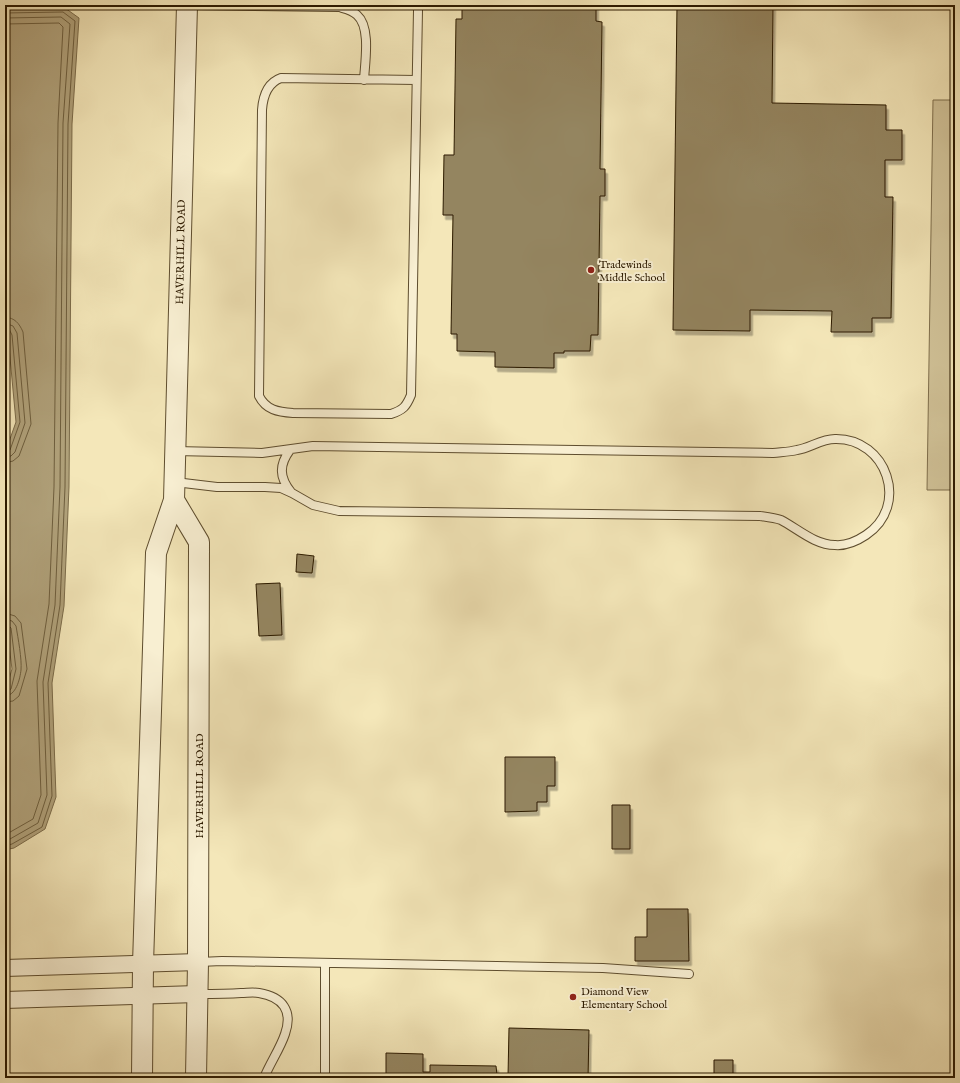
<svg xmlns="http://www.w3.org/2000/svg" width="960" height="1083" font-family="'IM FELL English',serif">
<defs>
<filter id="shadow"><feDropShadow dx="2.5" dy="4.5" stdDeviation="0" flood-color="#0004"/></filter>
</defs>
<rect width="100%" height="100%" fill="#f4e7b9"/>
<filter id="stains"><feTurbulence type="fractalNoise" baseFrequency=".005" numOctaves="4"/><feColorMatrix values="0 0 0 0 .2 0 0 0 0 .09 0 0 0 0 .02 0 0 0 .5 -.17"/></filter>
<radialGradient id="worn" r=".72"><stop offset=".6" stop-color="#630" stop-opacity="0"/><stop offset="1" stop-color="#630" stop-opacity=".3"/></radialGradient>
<path fill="#d2c49a" stroke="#7f6f4d" d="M933 100H955V490H927Z"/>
<path fill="#b0a17a" stroke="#7b6b49" d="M65 8 79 18 72 124 69 487 64 606 52 683 56 797 45 829 14 848 5 850V693L12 669 5 614V453L16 422 8 336 5 328V9Z"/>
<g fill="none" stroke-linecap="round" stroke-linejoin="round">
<path stroke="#6e5e3d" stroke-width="1" d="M5 13 63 12 75 21 68 124 65 487 60 605 48 683 52 796 42 827 12 844 5 846
M5 18 61 17 70 24 63 123 60 487 55 605 43 682 47 795 38 823 10 839 5 841
M5 24 59 23 63 27 58 123 54 487 49 604 37 681 41 795 33 819 5 835
M5 317C15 318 19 323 23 332L31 424 19 456 13 461 5 463
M5 323 13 326 17 333 25 423 15 452 11 456 5 457
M5 328 9 329 12 335 20 422 10 450 5 452
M5 613 15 616 21 623 27 669 19 696 13 701 5 702
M5 619 12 621 16 626C18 638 22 659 21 670 20 679 16 696 5 696
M5 624 8 625 11 628 16 669 11 689 8 691H5"/>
</g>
<path fill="#948560" stroke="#2c1a00" filter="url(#shadow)" d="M462 5H596V21L602 22 600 169H605V196H600L598 335H591L590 351H564V353H554V368L495 367V352L457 351V334H451L453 215H443L444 155H454L456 19H462Z
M677 5H773L772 103 886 105V130H902V160H885V197H893L891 318H872V332H831L832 311 750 310V331L673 330Z
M297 554 314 556 312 573 296 572Z
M280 583 282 635 259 636 256 584Z
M505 757H555V786H547V802H537V811L505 812Z
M612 805H630V849H612Z
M647 909H688L689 961H635V937H647Z
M509 1028 589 1030 588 1078H386V1053L423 1054V1072H430V1065L496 1066 497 1075 508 1076Z
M714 1060H733V1078H714Z"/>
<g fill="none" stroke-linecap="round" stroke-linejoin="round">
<g stroke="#5e4d2e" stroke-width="10">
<path id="service" d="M187 5 339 7C346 9 352 10 357 15 371 27 365 62 364 80
M416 80 281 78C267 83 263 96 262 110L259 396C266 410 278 412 293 413L391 414C403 410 406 407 411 395 413 267 415 139 418 10L417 5
M290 450C279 465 279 477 291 492
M175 482 217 487H265L281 488 292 493 313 505 339 511 760 516C767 517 775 518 781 520 798 529 815 545 835 545 846 546 857 541 866 535 910 506 887 438 835 439 821 439 810 448 797 450 789 452 781 452 773 453L313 446 262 453 175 451
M199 962 222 961 603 968 689 974
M198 994C212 994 227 994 241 993 247 993 253 992 259 993 283 997 293 1011 285 1034 280 1049 270 1063 264 1078
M325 1078V964"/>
</g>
<g stroke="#5e4d2e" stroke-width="18">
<path id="minor" d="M5 968 198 962
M5 1000 197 994"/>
</g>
<g stroke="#5e4d2e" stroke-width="22">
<path id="tertiary" d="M174 500 199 542 198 962 196 1078
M142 1078 143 964 156 553 174 500 187 5"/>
</g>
<use href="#service" stroke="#f8efd2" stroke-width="8"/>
<use href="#minor" stroke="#f8efd2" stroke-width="16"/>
<use href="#tertiary" stroke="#f8efd2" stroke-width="20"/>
</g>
<g fill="#8f2418" stroke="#f8efd2" stroke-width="1.5">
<circle cx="591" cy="270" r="4"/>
<circle cx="573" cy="997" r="4"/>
</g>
<g text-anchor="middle" stroke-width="4" stroke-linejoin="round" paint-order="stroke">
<g font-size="11" fill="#2c1a00" stroke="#f8efd2">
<text transform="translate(180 252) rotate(-89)" y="4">HAVERHILL ROAD</text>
<text transform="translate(199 786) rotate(-90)" y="4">HAVERHILL ROAD</text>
</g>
<g font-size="11" fill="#2c1a00" stroke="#f8efd2" text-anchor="start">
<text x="599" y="268">Tradewinds<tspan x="599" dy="13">Middle School</tspan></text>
<text x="581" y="995">Diamond View<tspan x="581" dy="13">Elementary School</tspan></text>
</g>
</g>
<rect width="960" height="1083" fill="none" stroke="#f4e7b9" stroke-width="20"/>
<rect x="6" y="6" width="948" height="1071" fill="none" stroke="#2c1a00" stroke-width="2"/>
<rect x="10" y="10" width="940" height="1063" fill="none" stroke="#2c1a00"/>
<rect width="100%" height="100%" filter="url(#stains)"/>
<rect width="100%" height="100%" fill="url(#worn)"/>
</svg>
